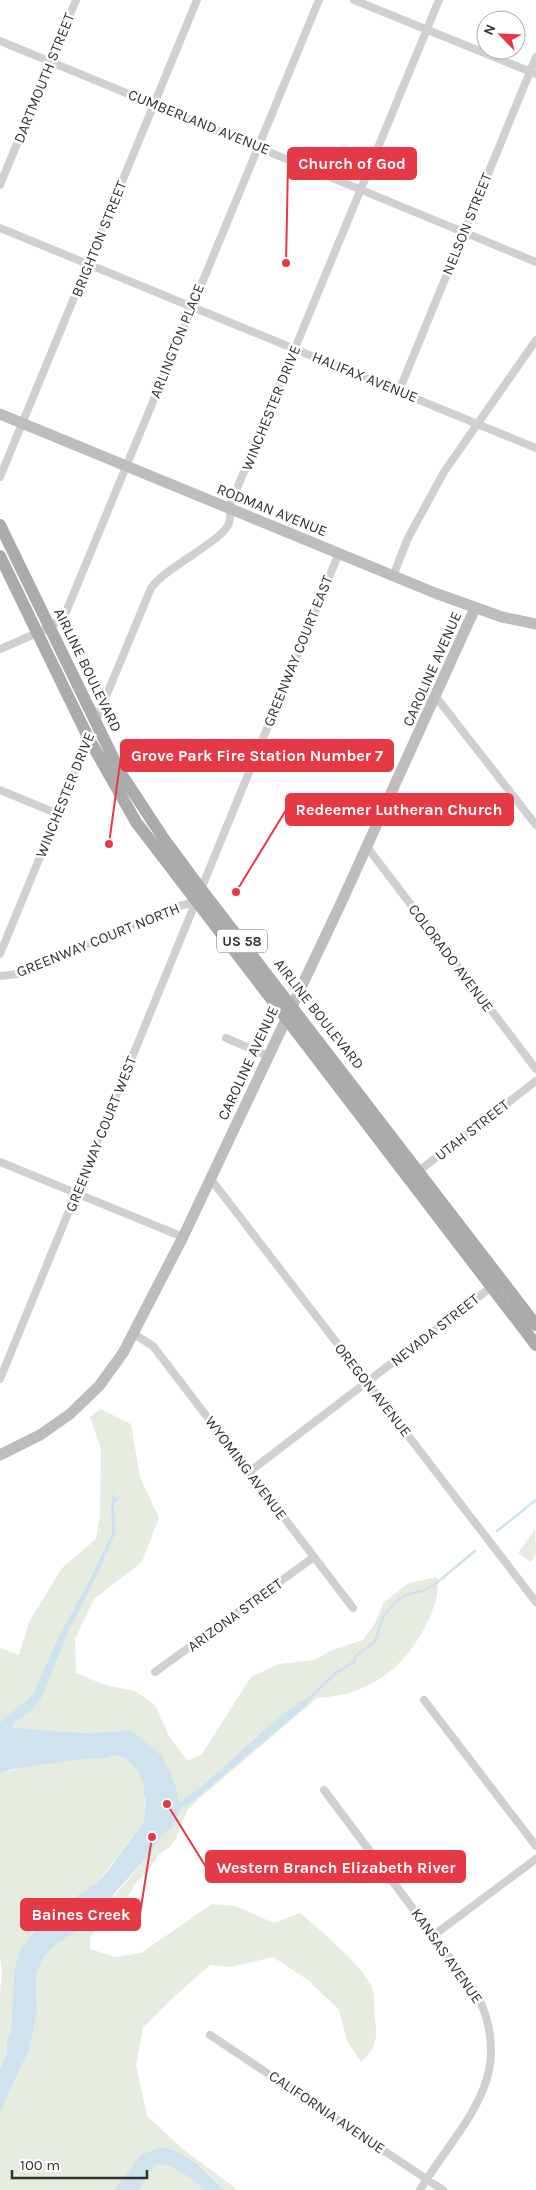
<svg xmlns="http://www.w3.org/2000/svg" width="536" height="2190" font-family="Karla,sans-serif">
<rect width="100%" height="100%" fill="#fff"/>
<path fill="#e6ecdf" d="M101 1409 131 1424 140 1477 159 1518 142 1562 94 1599 75 1639 76 1673 105 1685 135 1691 155 1705 170 1738 188 1761 202 1754 251 1677 279 1664 314 1660 332 1650 363 1640 375 1623 384 1602 409 1583 437 1577C440 1594 434 1610 426 1625 403 1670 369 1695 317 1698L194 1803 187 1811 176 1839 170 1847 158 1855 148 1871 136 1883 121 1907 96 1927 90 1938V1949L115 1957 141 1953 212 1904 235 1906 274 1923 300 1913C319 1929 363 1966 372 1987 375 1996 374 2009 375 2018 378 2038 376 2048 361 2062L347 2041 339 2010 308 1980 273 1957 230 1967 210 1965 176 1995 143 2028 136 2065 147 2116 184 2150 238 2190H224L207 2172 170 2148 122 2181 114 2190H0V2112L29 2050 37 2013 36 1976 42 1960 51 1949 102 1910 152 1852 162 1835 172 1828 181 1808 194 1801 304 1708 290 1710 220 1771 183 1800 179 1801 176 1787 130 1729C101 1736 44 1731 13 1727L15 1723 31 1711 41 1699 68 1633 100 1569 116 1532 114 1504 120 1496 115 1499V1493L111 1504 113 1529 88 1583 58 1637 35 1690 30 1697 0 1722V1648L19 1655 29 1622 62 1568 96 1539 100 1515 101 1449 90 1417Z
M535 1529 536 1554 531 1562 518 1553Z
M112 1755 123 1757 138 1771 144 1784V1796L146 1800 144 1821 106 1872 96 1883 75 1897 14 1974 11 2030 7 2042 6 2057 0 2068V1995L2 1972 0 1955V1773C26 1765 54 1762 81 1759 92 1758 102 1760 112 1755Z
M159 2164C177 2166 191 2179 204 2190H139L149 2172Z"/>
<path fill="#cfe2ee" d="M114 1490 115 1498 122 1495 114 1504 116 1532 100 1569 68 1633 41 1699 31 1711 15 1723 13 1727C42 1731 102 1736 130 1729L163 1757 176 1787 179 1801 183 1800C196 1790 208 1781 220 1770 239 1755 292 1701 311 1697L304 1708 194 1801 181 1808 172 1828 162 1835 152 1852 113 1895 111 1902 108 1901 96 1916 51 1949 42 1960 36 1976 37 2013 29 2050 0 2112V2068L6 2057 7 2042 11 2030 14 1974 19 1952 38 1927 75 1897 96 1883 107 1872 144 1821 146 1800 144 1796V1784L138 1771 123 1757 112 1755 106 1758 83 1759 12 1769 0 1773V1722L30 1697 35 1690 58 1637 88 1583 112 1532 111 1504Z
M161 2147C186 2150 207 2173 224 2190H204C191 2179 177 2166 159 2164L149 2172 139 2190H114L141 2155Z"/>
<g fill="none" stroke-linecap="round" stroke-linejoin="round">
<path stroke="#cfe2ee" stroke-width="2.5" d="M497 1531 536 1500
M309 1699 337 1672 354 1662 356 1656 375 1641 383 1617 394 1603 406 1595 423 1591 434 1585 475 1551"/>
<path stroke="#d0d0d0" stroke-width="8" d="M354 0 536 74
M0 41 536 262
M0 185 76 0
M0 228 536 448
M399 391 536 57
M0 477 197 0
M393 576 408 538 444 472 536 340
M0 649 49 628 56 623 66 612 319 0
M436 697 536 825
M95 723 151 588C167 566 223 541 229 523 231 517 230 509 231 503L439 0
M0 790 58 814
M367 847 536 1069
M0 954 89 738
M0 976 18 974 170 908 196 902
M226 1038 268 1056
M0 1162 183 1237
M416 1173 536 1081
M210 1178 536 1602
M134 1334 153 1346 353 1608
M0 1379 339 553
M249 1472 494 1285
M155 1672 314 1557
M424 1700 536 1846
M324 1790 477 1994C518 2079 461 2122 420 2190
M434 1935 536 1859
M210 2035 443 2190"/>
<path stroke="#bdbdbd" stroke-width="11" d="M0 414 435 593 502 617 536 624
M0 1455 40 1435 70 1414 99 1386 123 1353 183 1237 342 901 475 608"/>
<path stroke="#ababab" stroke-width="12" d="M0 525 120 772 164 839 201 889 536 1325
M0 556 89 739 136 822 536 1345"/>
</g>
<g text-anchor="middle" stroke-width="5" stroke-linejoin="round" paint-order="stroke">
<rect fill="#fff" stroke="#707070" stroke-width="1" x="217" y="929.5" width="50" height="23" rx="4"/>
<g font-size="14" font-weight="bold" fill="#333">
<text x="242" y="946">US 58</text>
</g>
<g font-size="15" fill="#333" stroke="#fff">
<text transform="translate(44 78) rotate(-68)" y="5">DARTMOUTH STREET</text>
<text transform="translate(199 122) rotate(22)" y="5">CUMBERLAND AVENUE</text>
<text transform="translate(467 224) rotate(-68)" y="5">NELSON STREET</text>
<text transform="translate(99 239) rotate(-68)" y="5">BRIGHTON STREET</text>
<text transform="translate(177 341) rotate(-68)" y="5">ARLINGTON PLACE</text>
<text transform="translate(365 377) rotate(22)" y="5">HALIFAX AVENUE</text>
<text transform="translate(271 408) rotate(-68)" y="5">WINCHESTER DRIVE</text>
<text transform="translate(272 510) rotate(22)" y="5">RODMAN AVENUE</text>
<text transform="translate(298 651) rotate(-68)" y="5">GREENWAY COURT EAST</text>
<text transform="translate(432 669) rotate(-66)" y="5">CAROLINE AVENUE</text>
<text transform="translate(88 670) rotate(64)" y="5">AIRLINE BOULEVARD</text>
<text transform="translate(65 795) rotate(-68)" y="5">WINCHESTER DRIVE</text>
<text transform="translate(98 940) rotate(-22)" y="5">GREENWAY COURT NORTH</text>
<text transform="translate(451 958) rotate(53)" y="5">COLORADO AVENUE</text>
<text transform="translate(319 1014) rotate(52)" y="5">AIRLINE BOULEVARD</text>
<text transform="translate(248 1063) rotate(-65)" y="5">CAROLINE AVENUE</text>
<text transform="translate(472 1130) rotate(-38)" y="5">UTAH STREET</text>
<text transform="translate(101 1134) rotate(-68)" y="5">GREENWAY COURT WEST</text>
<text transform="translate(435 1330) rotate(-38)" y="5">NEVADA STREET</text>
<text transform="translate(373 1390) rotate(52)" y="5">OREGON AVENUE</text>
<text transform="translate(246 1468) rotate(53)" y="5">WYOMING AVENUE</text>
<text transform="translate(235 1615) rotate(-36)" y="5">ARIZONA STREET</text>
<text transform="translate(447 1956) rotate(55)" y="5">KANSAS AVENUE</text>
<text transform="translate(327 2112) rotate(34)" y="5">CALIFORNIA AVENUE</text>
</g>
</g>
<path fill="none" stroke="#e63946" stroke-width="2" d="M286 263L288 164M109 844L121 756M236 892L286 810M167 1804L206 1867M152 1837L140 1914"/>
<g fill="#e63946" stroke="#fff" stroke-width="2">
<circle cx="286" cy="263" r="5"/>
<circle cx="109" cy="844" r="5"/>
<circle cx="236" cy="892" r="5"/>
<circle cx="167" cy="1804" r="5"/>
<circle cx="152" cy="1837" r="5"/>
</g>
<g fill="#e63946" stroke="#e63946" stroke-width="2">
<rect x="288" y="148" width="128" height="31" rx="5"/>
<rect x="121" y="740" width="272" height="31" rx="5"/>
<rect x="286" y="794" width="227" height="31" rx="5"/>
<rect x="206" y="1851" width="259" height="31" rx="5"/>
<rect x="21" y="1899" width="119" height="31" rx="5"/>
</g>
<g font-size="16" text-anchor="middle" font-weight="bold" fill="#fff">
<text x="352" y="169">Church of God</text>
<text x="257" y="761">Grove Park Fire Station Number 7</text>
<text x="399" y="815">Redeemer Lutheran Church</text>
<text x="336" y="1873">Western Branch Elizabeth River</text>
<text x="81" y="1920">Baines Creek</text>
</g>
<g transform="translate(501 35) rotate(294)"><circle r="24" fill="#ffffff" stroke="#adadad"/>
<path d="M0-4L9 19L0 12L-9 19Z" fill="#e63946"/>
<text y="-8" font-size="14" font-weight="bold" text-anchor="middle" fill="#333333">N</text>
</g>
<path d="M12 2170v8h135v-8" fill="none" stroke="#333333" stroke-width="2.5"/>
<text x="20" y="2170" font-size="15" fill="#333333" stroke="#ffffff" stroke-width="4" paint-order="stroke">100 m</text>
</svg>
